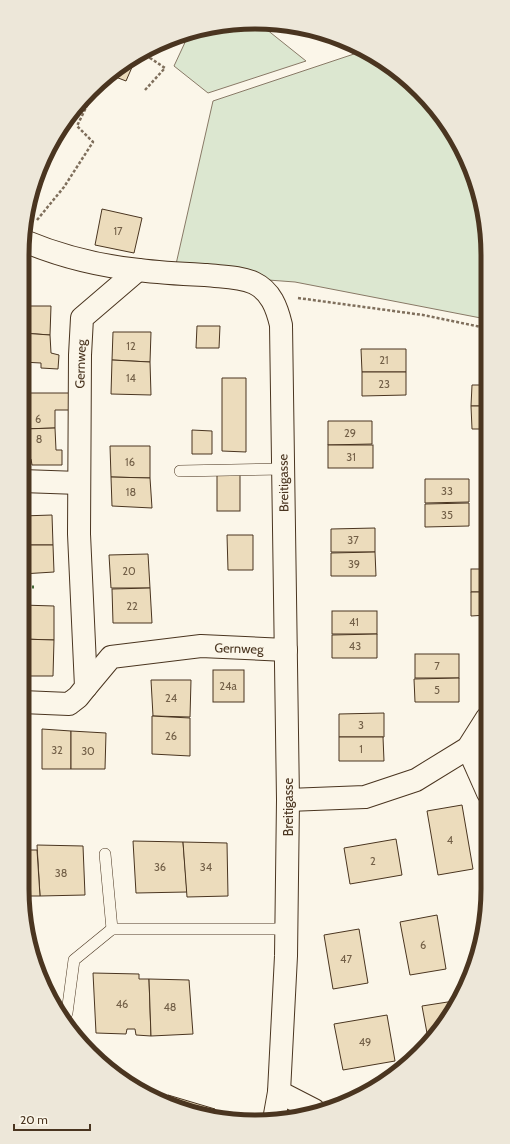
<svg xmlns="http://www.w3.org/2000/svg" width="510" height="1144" font-family="Cabin,sans-serif">
	<rect width="100%" height="100%" fill="#fbf6e9"/>
	<g fill="#dce7d0" stroke="#887966">
		<path d="M240,22L261,25L306,61L208,93L174,66L188,36Z"/>
		<path d="M363,51L385,61L430,102L464,152L486,224V319L295,282L174,273L213,101Z"/>
	</g>
	<g fill="#ecdcbc" stroke="#4a3520">
		<path d="M136,58L126,81L113,76Z"/>
		<path d="M50,153L51,154L33,188L34,180Z"/>
		<path d="M102,209L142,218L134,253L95,245Z"/>
		<path d="M22,306H51L50,335L22,333Z"/>
		<path d="M197,326H220L219,348H196Z"/>
		<path d="M113,332H151L150,362L112,360Z"/>
		<path d="M22,333L50,335L51,353L59,355L58,369L41,368V363L22,362Z"/>
		<path d="M361,349H406V372H362Z"/>
		<path d="M112,360L150,362L151,395L111,394Z"/>
		<path d="M362,372H406V395L362,396Z"/>
		<path d="M222,378H246V452L222,451Z"/>
		<path d="M472,385H486L487,406H471Z"/>
		<path d="M22,393H70L69,410H55V428L22,429Z"/>
		<path d="M471,406H487V429H472Z"/>
		<path d="M328,421H372V444L328,445Z"/>
		<path d="M55,428L56,450H62V465H32L31,459H22V429Z"/>
		<path d="M192,430L212,431V454H192Z"/>
		<rect x="328" y="445" width="45" height="23"/>
		<path d="M110,446H150V478L111,477Z"/>
		<rect x="217" y="474" width="23" height="37"/>
		<path d="M111,477L150,478L152,508L112,506Z"/>
		<path d="M425,479H469V502L425,503Z"/>
		<path d="M469,503V526L425,527V504Z"/>
		<path d="M52,515L53,545H22V516Z"/>
		<path d="M375,528V552H331V529Z"/>
		<path d="M227,535H253V570H228Z"/>
		<path d="M22,545H53L54,572L22,574Z"/>
		<path d="M375,552L376,576H331V553Z"/>
		<path d="M148,554L150,588H111L109,555Z"/>
		<rect x="471" y="569" width="16" height="23"/>
		<path d="M150,588L152,623H113L112,589Z"/>
		<path d="M471,592H487V615L471,616Z"/>
		<path d="M22,605L54,606V640L22,639Z"/>
		<rect x="332" y="611" width="45" height="23"/>
		<path d="M377,634V658H332V635Z"/>
		<path d="M22,639L54,640L53,676H22Z"/>
		<rect x="415" y="654" width="44" height="24"/>
		<rect x="213" y="670" width="31" height="32"/>
		<path d="M459,678V702H415L414,679Z"/>
		<path d="M151,680H191L190,717L153,716Z"/>
		<path d="M384,713V737H339V714Z"/>
		<path d="M152,716L190,718V756L152,754Z"/>
		<path d="M42,729L71,731V769H42Z"/>
		<path d="M71,731L106,733L105,769H71Z"/>
		<path d="M339,737H383L384,761H339Z"/>
		<path d="M462,805L473,869L438,875L427,811Z"/>
		<path d="M396,839L402,875L350,884L344,848Z"/>
		<path d="M133,841L183,842L187,892L136,893Z"/>
		<path d="M183,842L227,843L228,896L187,897Z"/>
		<path d="M37,845L83,846L85,895L40,896Z"/>
		<path d="M22,850H37L40,896H23Z"/>
		<path d="M437,915L446,969L410,975L400,922Z"/>
		<path d="M359,929L368,983L333,989L324,935Z"/>
		<path d="M93,973L139,974V979H149L151,1036L136,1035L135,1029H127L126,1034L96,1033Z"/>
		<path d="M149,979L189,980L193,1034L151,1036Z"/>
		<path d="M454,1001L430,1042L429,1044L422,1006Z"/>
		<path d="M387,1015L395,1061L343,1070L334,1024Z"/>
		<path d="M168,1095L215,1109L213,1118L167,1101Z"/>
	</g>
	<g fill="none" stroke-linecap="round" stroke-linejoin="round">
		<g stroke="#4a3520" stroke-width="12">
			<g id="lane">
				<path d="M180,471L283,469"/>
				<path d="M105,854L112,929H286"/>
				<path d="M67,1013L74,960L112,929"/>
			</g>
		</g>
		<g stroke="#4a3520" stroke-width="24">
			<g id="street">
				<path d="M24,241C60,256 100,266 139,270C161,273 184,274 206,275C222,277 239,276 254,283C271,291 277,308 281,325L288,800L286,956L279,1092L274,1120"/>
				<path d="M22,481L79,483"/>
				<path d="M86,687L111,657L201,646L286,650"/>
				<path d="M22,702L69,704L78,697L86,687L79,534L80,355L82,318L138,270"/>
				<path d="M468,748L488,793"/>
				<path d="M288,800L365,797L416,780L468,748L487,718"/>
				<path d="M279,1092L314,1110"/>
			</g>
		</g>
		<g stroke="#7f6f5c" stroke-width="2.5" stroke-dasharray="3 2" stroke-linecap="butt">
			<path d="M145,90L165,68L150,58L156,45"/>
			<path d="M37,220L64,187L93,142L77,126L94,91"/>
			<path d="M298,298L423,315L486,328"/>
		</g>
		<use href="#lane" stroke="#fbf6e9" stroke-width="11"/>
		<use href="#street" stroke="#fbf6e9" stroke-width="22"/>
		<path stroke="#436837" stroke-width="3" stroke-dasharray="2 3" stroke-linecap="butt" d="M22,587H36"/>
	</g>
	<g text-anchor="middle" stroke-width="3" stroke-linejoin="round" paint-order="stroke">
		<g font-size="11" fill="#725f47">
			<text x="118" y="235">17</text>
			<text x="131" y="350">12</text>
			<text x="384" y="364">21</text>
			<text x="131" y="382">14</text>
			<text x="384" y="388">23</text>
			<text x="38" y="423">6</text>
			<text x="350" y="437">29</text>
			<text x="39" y="443">8</text>
			<text x="351" y="461">31</text>
			<text x="130" y="466">16</text>
			<text x="447" y="495">33</text>
			<text x="131" y="496">18</text>
			<text x="447" y="519">35</text>
			<text x="353" y="544">37</text>
			<text x="354" y="568">39</text>
			<text x="129" y="575">20</text>
			<text x="132" y="610">22</text>
			<text x="354" y="626">41</text>
			<text x="355" y="650">43</text>
			<text x="437" y="670">7</text>
			<text x="228" y="690">24a</text>
			<text x="437" y="694">5</text>
			<text x="171" y="702">24</text>
			<text x="361" y="729">3</text>
			<text x="171" y="740">26</text>
			<text x="361" y="753">1</text>
			<text x="57" y="754">32</text>
			<text x="88" y="755">30</text>
			<text x="450" y="844">4</text>
			<text x="373" y="865">2</text>
			<text x="160" y="871">36</text>
			<text x="206" y="871">34</text>
			<text x="61" y="877">38</text>
			<text x="423" y="949">6</text>
			<text x="346" y="963">47</text>
			<text x="122" y="1008">46</text>
			<text x="170" y="1011">48</text>
			<text x="365" y="1046">49</text>
		</g>
		<g font-size="13" fill="#4a3520" stroke="#fbf6e9">
			<text transform="translate(80 364) rotate(-88)" y="5">Gernweg</text>
			<text transform="translate(283 483) rotate(-91)" y="5">Breitigasse</text>
			<text transform="translate(239 648) rotate(2)" y="5">Gernweg</text>
			<text transform="translate(288 807) rotate(-90)" y="5">Breitigasse</text>
		</g>
	</g>
	<path d="M0 0H510V1144H0ZM255 29H255A226 226 0 0 1 481 255V889A226 226 0 0 1 255 1115H255A226 226 0 0 1 29 889V255A226 226 0 0 1 255 29Z" fill="#ede7d9" fill-rule="evenodd"/>
	<path fill="none" stroke="#4a3520" stroke-width="5" d="M255 29H255A226 226 0 0 1 481 255V889A226 226 0 0 1 255 1115H255A226 226 0 0 1 29 889V255A226 226 0 0 1 255 29Z"/>
	<path d="M14 1124v6h76v-6" fill="none" stroke="#4a3520" stroke-width="2"/>
	<text x="20" y="1124" font-size="12" fill="#4a3520" stroke="#fbf6e9" stroke-width="3" paint-order="stroke">20 m</text>
</svg>
